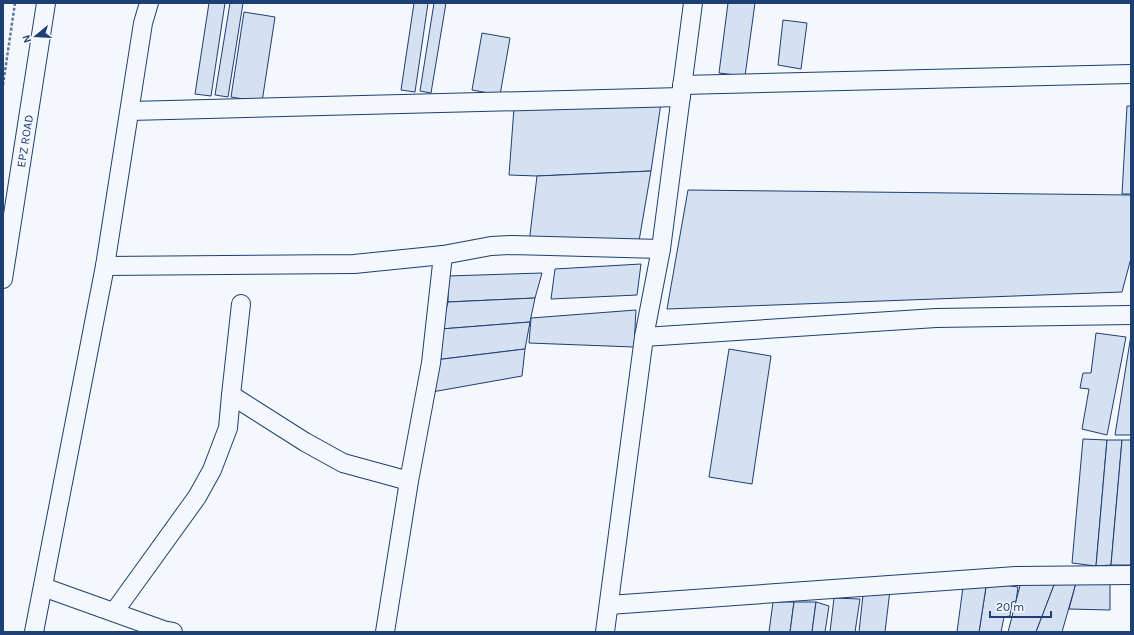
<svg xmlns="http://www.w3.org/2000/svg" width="1134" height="635" font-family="Karla,sans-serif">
	<rect width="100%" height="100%" fill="#f4f7fb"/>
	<g fill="#d5e0f0" stroke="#1d3f73">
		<path d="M209,3H225L211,96L195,94Z"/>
		<path d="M230,3H243L228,97L215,95Z"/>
		<path d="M414,3H428L415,92L401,90Z"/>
		<path d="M434,3H446L431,93L420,91Z"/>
		<path d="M728,3H755L745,76L719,73Z"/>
		<path d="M244,12L275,17L262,102L231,97Z"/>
		<path d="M783,20L807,23L801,69L778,65Z"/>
		<path d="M482,33L510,38L500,95L472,90Z"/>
		<path d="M661,103L651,171L537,176L509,175L514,108Z"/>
		<path d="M1127,106H1131V194H1122Z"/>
		<path d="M651,171L639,241L529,243L537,176Z"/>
		<path d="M688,190L1131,195V258L1122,292L667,309Z"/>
		<path d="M641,264L637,295L551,299L555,269Z"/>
		<path d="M542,273L535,298L448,302V276Z"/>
		<path d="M535,298L530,322L441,329L448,302Z"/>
		<path d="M636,310L634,347L529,343L531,318Z"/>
		<path d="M530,322L525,349L435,360L441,329Z"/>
		<path d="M1096,333L1126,337L1107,435L1082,429L1089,389L1080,388L1083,373H1091Z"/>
		<path d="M1131,335V435H1115Z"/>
		<path d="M525,349L522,376L432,392L435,360Z"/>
		<path d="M729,349L771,356L752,484L709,477Z"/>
		<path d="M1083,439L1107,440L1096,566L1072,563Z"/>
		<path d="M1107,440H1122L1111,565L1096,566Z"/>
		<path d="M1122,440H1131V565H1111Z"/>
		<path d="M1022,578L1054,585L1036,632H1008Z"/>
		<path d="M1076,583L1062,632H1036L1054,585Z"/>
		<path d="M1076,583H1110V610L1069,609Z"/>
		<path d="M1003,585L1018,587L1016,601L1012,602L1010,616L1004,617L1001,632H979L986,587Z"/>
		<path d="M963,587H986L979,632H957Z"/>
		<path d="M890,590L885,632H859L863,595Z"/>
		<path d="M834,598L860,599L855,632H830Z"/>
		<path d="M773,602H794L790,632H769Z"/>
		<path d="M794,602H816L812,632H790Z"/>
		<path d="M816,602L829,606L825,632H812Z"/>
	</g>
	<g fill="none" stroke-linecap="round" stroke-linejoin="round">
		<g stroke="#1d3f73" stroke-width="20">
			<g id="minor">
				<path d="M682,85L1131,74"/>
				<path d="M130,111L681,97"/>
				<path d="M105,266L354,264L443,255L491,246L512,245L661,249"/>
				<path d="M3,279L46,3"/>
				<path d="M241,304L231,395L305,442L343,463L409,481"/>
				<path d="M644,337L936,318L1131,315"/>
				<path d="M43,587L163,630L173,632"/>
				<path d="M609,605L1016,576L1131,575"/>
				<path d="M114,612L197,497L212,470L228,428L231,395"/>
				<path d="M34,632L105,266L143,23L149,3"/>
				<path d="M385,632L409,481L431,363L443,255"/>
				<path d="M605,632L644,337L661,249L693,3"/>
			</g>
		</g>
		<path stroke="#5e769c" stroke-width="2.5" stroke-dasharray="3 2" stroke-linecap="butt" d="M3,85L15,3"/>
		<use href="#minor" stroke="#f4f7fb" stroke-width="18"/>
	</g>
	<g text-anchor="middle" stroke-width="3" stroke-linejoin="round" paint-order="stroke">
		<g font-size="12" fill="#1d3f73" stroke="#f4f7fb">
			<text transform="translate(25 141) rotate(-81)" y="4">EPZ ROAD</text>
		</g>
	</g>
	<rect width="1134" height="635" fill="none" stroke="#1d3f73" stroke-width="8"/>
	<g transform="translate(36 36) rotate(252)" stroke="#f4f7fb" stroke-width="3" paint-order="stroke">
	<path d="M0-3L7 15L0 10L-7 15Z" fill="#1d3f73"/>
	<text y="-6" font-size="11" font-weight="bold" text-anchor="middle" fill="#1d3f73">N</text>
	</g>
	<path d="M990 611v6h61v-6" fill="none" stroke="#1d3f73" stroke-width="2"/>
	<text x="996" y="611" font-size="12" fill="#1d3f73" stroke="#f4f7fb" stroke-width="3" paint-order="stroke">20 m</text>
</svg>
